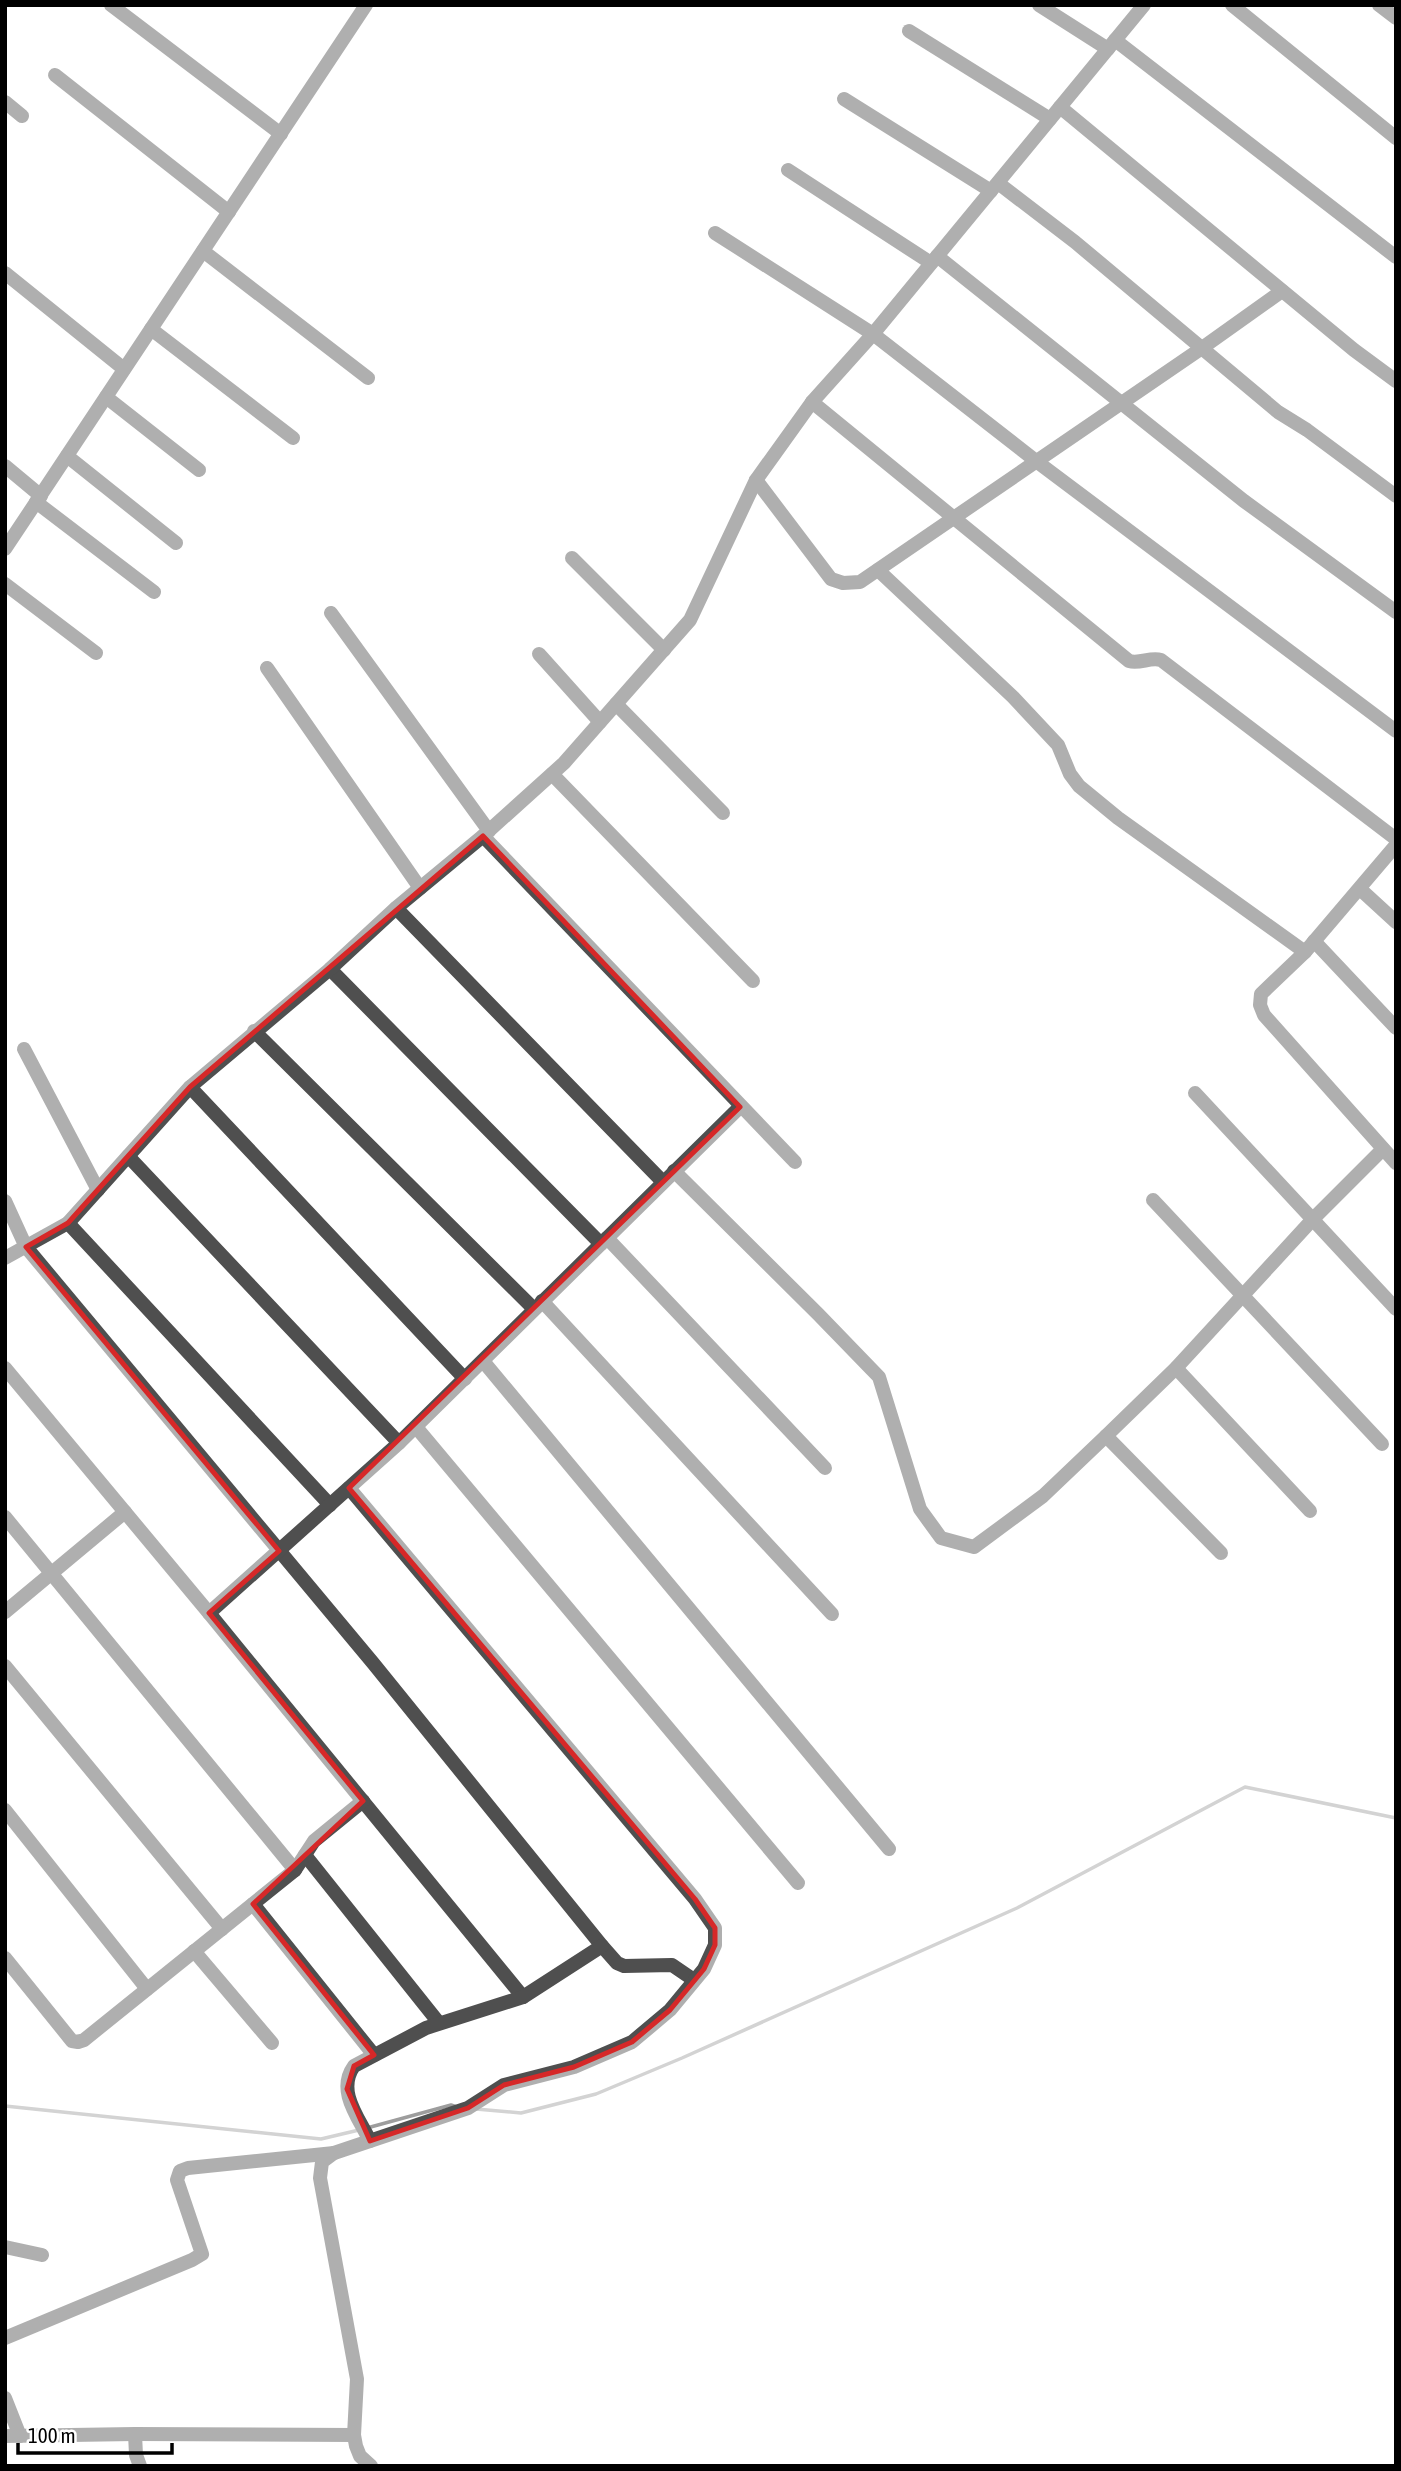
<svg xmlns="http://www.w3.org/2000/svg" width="1401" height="2471" font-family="'Asap Condensed',sans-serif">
	<rect width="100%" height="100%" fill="#fff"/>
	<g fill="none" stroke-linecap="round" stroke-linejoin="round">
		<g stroke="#9d9d9d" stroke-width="3.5">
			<path d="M5,2106L321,2139L359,2130"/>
			<path d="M476,2109L521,2113L596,2094L682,2058L1017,1908L1245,1787L1396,1818"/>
			<path d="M367,2128L451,2105L457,2107"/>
		</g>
		<g stroke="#4f4f4f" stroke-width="14">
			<path d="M111,5L281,134"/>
			<path d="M1039,5L1108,49"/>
			<path d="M1232,5L1396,138"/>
			<path d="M1379,5L1396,18"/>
			<path d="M909,31L1050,119"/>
			<path d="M1115,40L1396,257"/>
			<path d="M55,75L229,212"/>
			<path d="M844,99L991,191"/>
			<path d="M5,102L22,116"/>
			<path d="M1060,107L1354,350L1396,381"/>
			<path d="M788,170L931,263"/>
			<path d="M998,183L1075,242L1278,412L1307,430L1396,496"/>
			<path d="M715,233L873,334L1036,461L1396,731"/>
			<path d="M203,251L368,378"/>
			<path d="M937,256L1244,501L1396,612"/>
			<path d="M5,273L124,369"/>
			<path d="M151,329L293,438"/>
			<path d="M106,397L199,470"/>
			<path d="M812,402L1129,661C1140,664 1150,657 1161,660L1396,839"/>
			<path d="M67,456L176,543"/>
			<path d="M5,466L41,496"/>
			<path d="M756,480L831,579L843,583L860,582L1202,348L1282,291"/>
			<path d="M36,502L154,592"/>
			<path d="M5,549L366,5"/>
			<path d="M572,558L664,650"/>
			<path d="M878,570L1013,697L1058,745L1070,774L1079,786L1118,818L1305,952"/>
			<path d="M5,584L96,653"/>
			<path d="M331,613L489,831"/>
			<path d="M539,654L600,722"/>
			<path d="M267,668L420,888"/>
			<path d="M616,704L723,813"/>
			<path d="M552,774L753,981"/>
			<path d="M483,836L795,1162"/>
			<path d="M1396,845L1305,952L1261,994L1260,1005L1264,1015L1396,1163"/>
			<path d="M1360,889L1396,922"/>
			<path d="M396,908L663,1182"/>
			<path d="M1314,941L1396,1028"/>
			<path d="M330,969L601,1244"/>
			<path d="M254,1031L534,1309"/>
			<path d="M24,1049L98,1190"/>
			<path d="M190,1087L465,1379"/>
			<path d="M1195,1093L1396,1309"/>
			<path d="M128,1156L399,1443"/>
			<path d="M674,1171L818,1314L879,1377L920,1509L941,1538L974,1547L1043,1496L1106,1436L1176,1368L1313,1219L1383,1149"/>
			<path d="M1153,1200L1382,1444"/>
			<path d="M5,1201L26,1247L373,1663L602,1946L617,1963L624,1966L672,1965L694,1980"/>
			<path d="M68,1223L330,1505"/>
			<path d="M607,1238L825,1468"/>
			<path d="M5,1258L68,1223L190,1087L330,969L396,908L483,836L564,763L690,620L756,480L812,402L873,334L1144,5"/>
			<path d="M542,1301L832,1614"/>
			<path d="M483,1361L889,1849"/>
			<path d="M5,1368L209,1613L523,1997"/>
			<path d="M1176,1368L1310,1511"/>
			<path d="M416,1427L798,1883"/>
			<path d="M1106,1436L1221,1553"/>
			<path d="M349,1488L695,1899L715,1928V1945L704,1969L670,2010L632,2042L574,2067L504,2085L468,2108L334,2153L322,2162L320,2178L357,2379L354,2435L356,2446L360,2456L371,2466"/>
			<path d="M5,1517L295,1870"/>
			<path d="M5,1612L125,1512"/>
			<path d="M209,1613L399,1443L740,1107"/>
			<path d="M5,1666L222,1929"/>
			<path d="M5,1810L147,1989"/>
			<path d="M305,1855L439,2023"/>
			<path d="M253,1904L374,2055"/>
			<path d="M194,1951L272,2043"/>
			<path d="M5,1958L72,2041L78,2042L84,2040L295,1870L314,1841L363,1801"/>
			<path d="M370,2141C359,2118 336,2091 354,2066L426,2028L523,1997L602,1946"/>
			<path d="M5,2247L42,2255"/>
			<path d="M5,2338L192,2260L202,2254L177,2180L180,2171L188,2168L334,2153"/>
			<path d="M5,2398L20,2436"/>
			<path d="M135,2434L136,2455L140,2466"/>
			<path d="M5,2436L135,2434L354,2435"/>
		</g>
	</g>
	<path d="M0 0H1401V2471H0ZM483,836L740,1107L349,1488L695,1899L715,1928V1945L704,1969L670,2010L632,2042L574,2067L504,2085L468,2108L370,2141L347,2089L354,2066L374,2055L253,1904L363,1801L209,1613L279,1551L26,1247L68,1223L190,1087Z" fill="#fff" fill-opacity=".55" fill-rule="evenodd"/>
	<path fill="none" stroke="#d62828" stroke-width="5" stroke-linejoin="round" d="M483,836L740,1107L349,1488L695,1899L715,1928V1945L704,1969L670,2010L632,2042L574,2067L504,2085L468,2108L370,2141L347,2089L354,2066L374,2055L253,1904L363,1801L209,1613L279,1551L26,1247L68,1223L190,1087Z"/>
	<rect width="1401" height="2471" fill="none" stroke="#000000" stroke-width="14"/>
	<path d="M18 2443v10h154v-10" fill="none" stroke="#000000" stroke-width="3.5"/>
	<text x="28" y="2443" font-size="21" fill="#000000" stroke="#ffffff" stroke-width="5" paint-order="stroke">100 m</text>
</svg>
